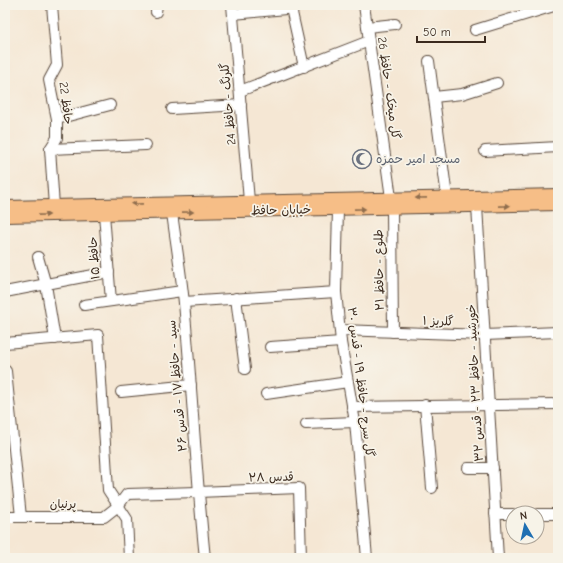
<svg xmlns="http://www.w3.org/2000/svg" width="563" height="563" font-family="'Comic Neue','Playpen Sans Arabic',sans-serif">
	<rect width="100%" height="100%" fill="#f7f3e8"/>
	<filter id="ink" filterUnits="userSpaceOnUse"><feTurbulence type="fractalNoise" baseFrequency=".025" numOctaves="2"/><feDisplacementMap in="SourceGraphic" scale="8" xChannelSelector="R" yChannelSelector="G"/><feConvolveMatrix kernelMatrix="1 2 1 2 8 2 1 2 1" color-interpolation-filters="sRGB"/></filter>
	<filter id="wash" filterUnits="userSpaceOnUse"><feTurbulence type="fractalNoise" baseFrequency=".012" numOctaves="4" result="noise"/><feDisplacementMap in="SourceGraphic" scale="16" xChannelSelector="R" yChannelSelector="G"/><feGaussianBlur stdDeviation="0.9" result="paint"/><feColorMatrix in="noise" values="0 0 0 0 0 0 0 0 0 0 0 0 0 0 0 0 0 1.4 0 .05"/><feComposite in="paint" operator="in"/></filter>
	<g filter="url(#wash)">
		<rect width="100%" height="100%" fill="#f5e7d4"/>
	</g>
	<g filter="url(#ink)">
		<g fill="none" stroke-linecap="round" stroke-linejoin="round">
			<g stroke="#574639" stroke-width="12">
				<g id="minor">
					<path d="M52,5L57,65L49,80L57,119V138L50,149L54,206"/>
					<path d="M232,5L249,201"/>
					<path d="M364,5L391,198"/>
					<path d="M291,8L304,67"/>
					<path d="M156,12L157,5"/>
					<path d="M233,14L286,9L301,5"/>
					<path d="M367,27L395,24"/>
					<path d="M475,30L557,5"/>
					<path d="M429,61L447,197"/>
					<path d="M240,91L369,41"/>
					<path d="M434,97L462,94L497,83"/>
					<path d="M172,109L241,105"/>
					<path d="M57,119L110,105"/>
					<path d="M50,149L146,145"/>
					<path d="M485,151L558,147"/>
					<path d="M477,206L498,558"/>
					<path d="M392,208L393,332"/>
					<path d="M338,209L336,292L341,342L355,422L367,558"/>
					<path d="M172,213C176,243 181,273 184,303C192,388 196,473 205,558"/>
					<path d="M104,214L111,301"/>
					<path d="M38,257L46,285L55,339"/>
					<path d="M5,292L109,272"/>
					<path d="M236,298L245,369"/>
					<path d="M184,302L336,292"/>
					<path d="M84,305L182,291"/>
					<path d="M340,330L485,335L558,332"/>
					<path d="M5,343L98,335L108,490L127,519L129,558"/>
					<path d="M270,347L341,342"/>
					<path d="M5,370L6,371L21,517"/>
					<path d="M121,392L191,385"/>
					<path d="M266,394L348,382"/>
					<path d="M425,405L432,488"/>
					<path d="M352,407L558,404"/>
					<path d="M306,424L355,422"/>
					<path d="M468,468H493"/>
					<path d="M495,514H513"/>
					<path d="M537,514H558"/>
					<path d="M5,517H104L118,506L127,494L198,492L299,488L301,558"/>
				</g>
			</g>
			<g stroke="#574639" stroke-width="14">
				<g id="major">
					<path d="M5,207L558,195"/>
					<path d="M5,216L558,204"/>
				</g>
			</g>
			<use href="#minor" stroke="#fff" stroke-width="10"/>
			<use href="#major" stroke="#f6be87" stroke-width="12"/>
		</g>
		<defs><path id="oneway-solid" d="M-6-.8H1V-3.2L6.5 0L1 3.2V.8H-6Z"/></defs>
		<g fill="#8f6d4d">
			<use href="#oneway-solid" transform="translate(421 198) rotate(179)"/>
			<use href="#oneway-solid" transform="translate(137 204) rotate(179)"/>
			<use href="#oneway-solid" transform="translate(504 206) rotate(-1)"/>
			<use href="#oneway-solid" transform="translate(360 209) rotate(-1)"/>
			<use href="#oneway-solid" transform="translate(188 212) rotate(-1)"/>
			<use href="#oneway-solid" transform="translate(44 215) rotate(-1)"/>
		</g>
	</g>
	<defs>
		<g id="mosque-ring" transform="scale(1)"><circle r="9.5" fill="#f7f3e8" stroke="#6b7280" stroke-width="1.5"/><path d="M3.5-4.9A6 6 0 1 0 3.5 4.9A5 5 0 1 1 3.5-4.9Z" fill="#6b7280"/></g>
	</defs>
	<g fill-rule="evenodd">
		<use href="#mosque-ring" x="362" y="159"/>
	</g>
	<g text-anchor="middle" stroke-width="3.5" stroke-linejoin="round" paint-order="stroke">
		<g font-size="12" fill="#3b2a1e" stroke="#f7f3e8">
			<text transform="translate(389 88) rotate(82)" y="4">گل میخک - حافظ 26</text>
			<text transform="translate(66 103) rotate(83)" y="4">حافظ 22</text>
			<text transform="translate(228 104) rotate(-95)" y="4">گلرنگ - حافظ 24</text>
			<text transform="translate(281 210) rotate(-1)" y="4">خیابان حافظ</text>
			<text transform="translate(94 258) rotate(-94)" y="4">حافظ ۱۵</text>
			<text transform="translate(379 270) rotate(-91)" y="4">طلوع - حافظ ۲۱</text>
			<text transform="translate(438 321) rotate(2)" y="4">گلریز ۱</text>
			<text transform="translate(361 382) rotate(83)" y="4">گل سرج - حافظ ۱۹ - قدس ۳۰</text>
			<text transform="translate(475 383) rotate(-93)" y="4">خورشید - حافظ ۲۳ - قدس ۳۲</text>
			<text transform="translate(177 386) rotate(-95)" y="4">سید - حافظ ۱۷ - قدس ۲۶</text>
			<text transform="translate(271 477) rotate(-1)" y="4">قدس ۲۸</text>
			<text x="63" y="508">پرنیان</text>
		</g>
		<g font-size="12" fill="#5b616d" stroke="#f7f3e8" text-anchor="start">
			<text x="376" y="163">مسجد امیر حمزه</text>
		</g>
	</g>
	<rect width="563" height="563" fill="none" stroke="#f7f3e8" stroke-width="20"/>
	<g transform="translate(525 525) rotate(351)"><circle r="19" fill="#f7f3e8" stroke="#aca397"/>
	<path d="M0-3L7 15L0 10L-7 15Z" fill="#1f6fb2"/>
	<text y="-6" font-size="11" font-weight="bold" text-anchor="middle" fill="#3b2a1e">N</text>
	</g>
	<path d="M417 36v6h68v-6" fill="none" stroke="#3b2a1e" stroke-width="2"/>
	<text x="423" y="36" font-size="12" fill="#3b2a1e" stroke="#f7f3e8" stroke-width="3" paint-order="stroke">50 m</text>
</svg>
